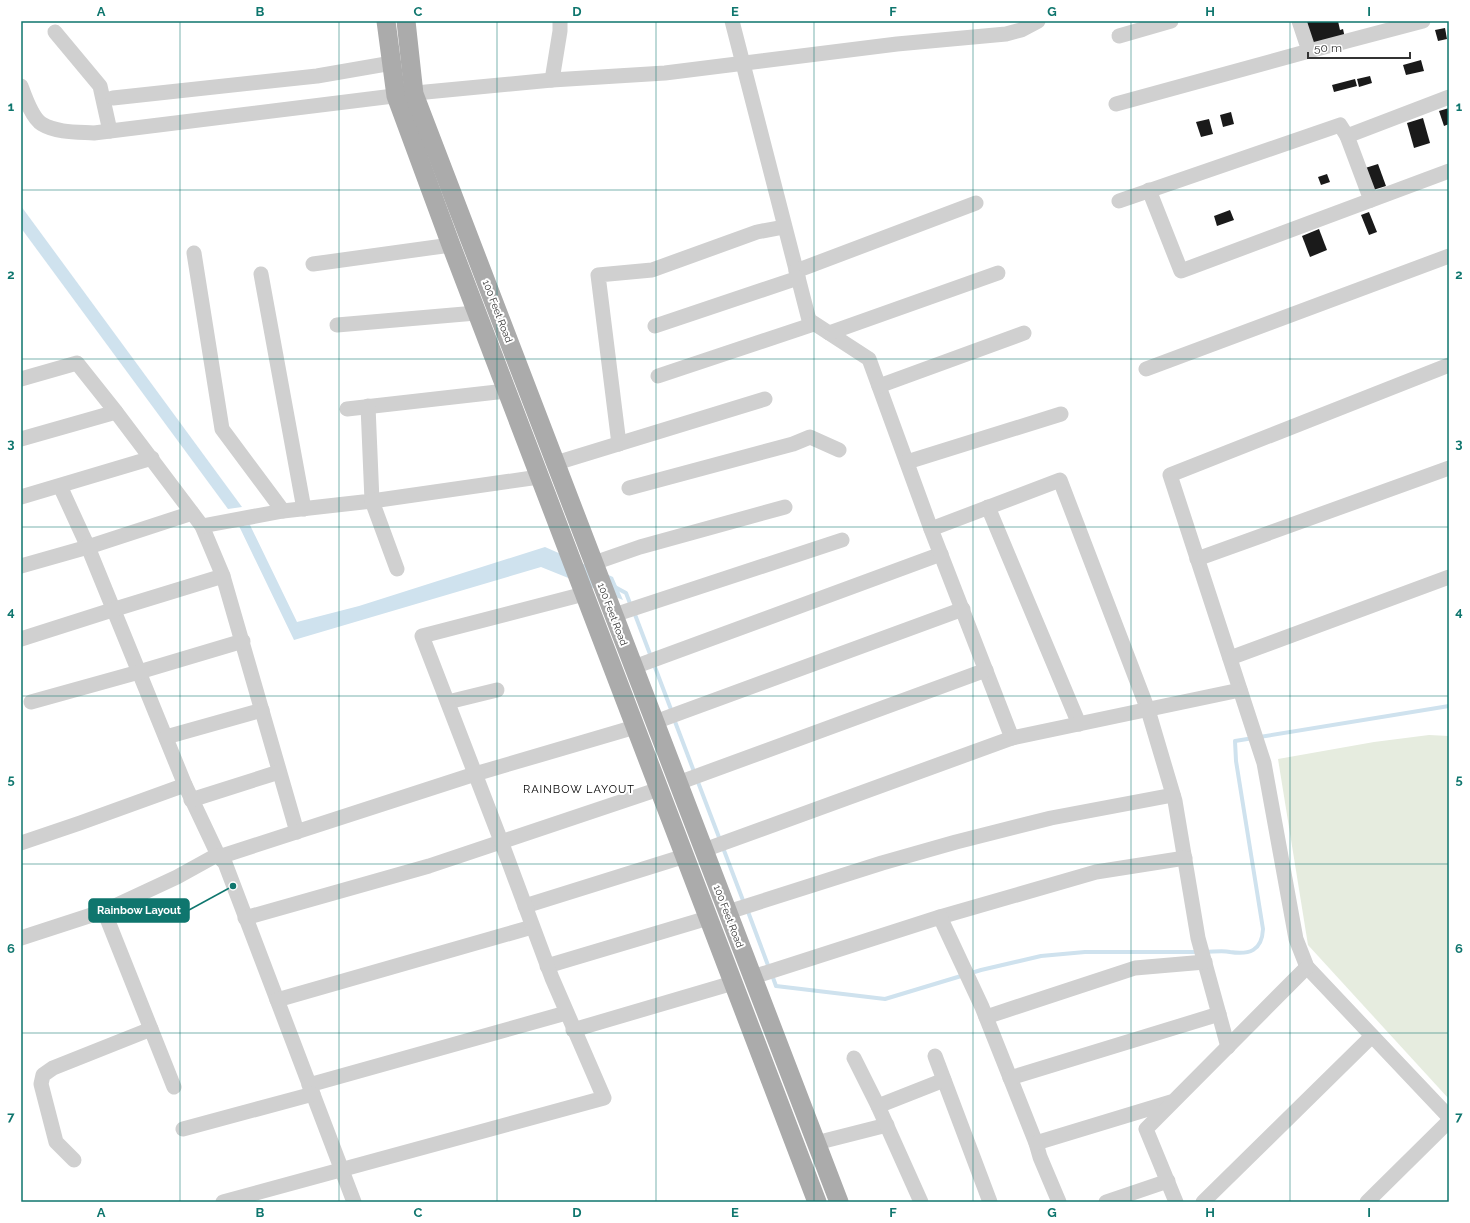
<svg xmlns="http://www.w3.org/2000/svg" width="1470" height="1223" font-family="Raleway,sans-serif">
	<rect width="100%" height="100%" fill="#fff"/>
	<path fill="#e6ecdf" d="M1429,735L1449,736V1099L1308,945L1278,759L1374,742Z"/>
	<g fill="#cfe2ee">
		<path d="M21,206L242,507L228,509L21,228Z"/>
		<path d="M250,525L297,622L359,606L545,547L613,577L623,600L541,567L294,640L239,526Z"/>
	</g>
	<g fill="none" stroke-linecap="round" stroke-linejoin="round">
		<g stroke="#cfe2ee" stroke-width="4">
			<path d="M613,586L626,593L631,606"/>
			<path d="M634,612L672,712"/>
			<path d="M674,719L744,903"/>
			<path d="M747,909L769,968"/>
			<path d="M1205,952C1213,952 1222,950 1230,952C1249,955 1262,951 1263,929L1236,761L1235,741L1449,706"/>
			<path d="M772,975L776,986L885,999L981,970L1041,956L1085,952H1198"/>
		</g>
	</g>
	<g fill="#1a1a1a">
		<path d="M1311,21H1338L1340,30L1343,29L1345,38L1309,44L1307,22Z"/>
		<path d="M1445,28L1447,39L1438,41L1435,30Z"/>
		<path d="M1421,60L1424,71L1406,75L1403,65Z"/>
		<path d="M1370,76L1372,83L1359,87L1357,79Z"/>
		<path d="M1355,79L1357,86L1334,92L1332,85Z"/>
		<path d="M1449,108V124L1444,126L1439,111Z"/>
		<path d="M1231,112L1234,124L1223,127L1220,115Z"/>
		<path d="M1423,118L1430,143L1414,148L1407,123Z"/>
		<path d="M1209,119L1213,134L1201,137L1196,122Z"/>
		<path d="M1378,164L1386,186L1370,191L1362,169Z"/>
		<path d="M1327,174L1330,182L1321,185L1318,177Z"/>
		<path d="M1230,210L1234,220L1217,226L1214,216Z"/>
		<path d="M1369,212L1377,232L1369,235L1361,215Z"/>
		<path d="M1319,229L1327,250L1310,257L1302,236Z"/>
	</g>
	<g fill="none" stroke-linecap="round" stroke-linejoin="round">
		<g stroke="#d0d0d0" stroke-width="15">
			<path d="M732,21L809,320L869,359L931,529"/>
			<path d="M55,32L100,86L110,131"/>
			<path d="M1119,36L1171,21"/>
			<path d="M1309,51L1423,21"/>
			<path d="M552,80L560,31V21"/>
			<path d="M21,86C25,97 32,118 42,124C57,133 78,132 94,133L426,92L552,80L665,73L897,44L1006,34L1021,30L1038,21"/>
			<path d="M113,98L317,76L392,63"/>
			<path d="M1116,104L1309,51L1299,21"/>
			<path d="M1347,136L1371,200"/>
			<path d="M1149,190L1181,271L1449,171"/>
			<path d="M1119,201L1340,125L1347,136L1449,97"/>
			<path d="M194,253L222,429L283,511"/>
			<path d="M313,264L451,245"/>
			<path d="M796,271L976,203"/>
			<path d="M261,274L304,509"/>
			<path d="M337,325L476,313"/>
			<path d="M655,326L798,278"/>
			<path d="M829,333L998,273"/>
			<path d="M1449,365L1170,475L1264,763L1296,939L1307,967L1449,1117"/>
			<path d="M1146,369L1449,256"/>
			<path d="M658,376L814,324"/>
			<path d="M21,379L77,363L116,412L202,526L223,576L297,832"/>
			<path d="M879,386L1024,333"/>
			<path d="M347,409L506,391"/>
			<path d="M21,439L116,412"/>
			<path d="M619,444L598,275L652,270L757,232L784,227"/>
			<path d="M907,462L1061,414"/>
			<path d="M556,463L765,399"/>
			<path d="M60,486L88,547L185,785L219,857L225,863L354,1202"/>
			<path d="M629,488L793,444L810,437L839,450"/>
			<path d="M21,497L152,458"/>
			<path d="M988,507L1079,724"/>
			<path d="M202,526L283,511L372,501L368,406"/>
			<path d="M1197,559L1449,468"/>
			<path d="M594,563L640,547L785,507"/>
			<path d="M21,566L88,547L192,513"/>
			<path d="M397,569L372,501L539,477"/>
			<path d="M614,615L842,540"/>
			<path d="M21,639L112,610L223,576"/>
			<path d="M1230,658L1449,577"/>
			<path d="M634,667L941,554"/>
			<path d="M31,702L139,672L243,641"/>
			<path d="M448,702L497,690"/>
			<path d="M655,722L963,609"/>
			<path d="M166,737L262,710"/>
			<path d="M1012,738L931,529L1060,480L1148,710L1175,801L1198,938L1228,1047"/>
			<path d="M678,783L986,670"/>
			<path d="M191,800L279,772"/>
			<path d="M21,843L80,823L185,785"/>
			<path d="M704,850L1012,738L1240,690"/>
			<path d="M525,906L685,856"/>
			<path d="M104,911L174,1087"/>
			<path d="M728,912L882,863L956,842L1051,818L1173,795"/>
			<path d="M940,917L1096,872L1185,858"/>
			<path d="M245,918L429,866L659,789"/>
			<path d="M21,938L104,911L177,877L215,856L219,857L475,774L635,727"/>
			<path d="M547,966L708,918"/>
			<path d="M753,977L940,917L982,1007L1036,1143L1040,1157L1059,1202"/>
			<path d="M277,1000L532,927"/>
			<path d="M986,1017L1135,968L1205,962"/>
			<path d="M573,1030L733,983"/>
			<path d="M935,1056L990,1202"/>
			<path d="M854,1058L878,1106"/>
			<path d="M1010,1078L1219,1014"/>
			<path d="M309,1085L566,1013"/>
			<path d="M183,1129L313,1094"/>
			<path d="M816,1143L887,1125"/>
			<path d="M1036,1143L1171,1102"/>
			<path d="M74,1160L56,1142L41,1084L43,1075L53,1068L151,1029"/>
			<path d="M223,1202L604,1098L552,978L501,841L422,636L584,594"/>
			<path d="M921,1202L878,1106L944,1080"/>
			<path d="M1106,1202L1168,1181"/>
			<path d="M1176,1202L1146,1129L1307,967"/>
			<path d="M1203,1202L1372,1036"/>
			<path d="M1367,1202L1449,1121"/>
		</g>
		<g stroke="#ababab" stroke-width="19">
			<path d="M386,21L396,96L451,245L817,1202"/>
			<path d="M406,21L414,94L839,1202"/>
		</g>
	</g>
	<path fill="none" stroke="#0f766e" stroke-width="1" stroke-opacity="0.55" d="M180,21V1202M339,21V1202M497,21V1202M656,21V1202M814,21V1202M973,21V1202M1131,21V1202M1290,21V1202M21,190H1449M21,359H1449M21,527H1449M21,696H1449M21,864H1449M21,1033H1449"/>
	<g text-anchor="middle" stroke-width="4" stroke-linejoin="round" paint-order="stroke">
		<g font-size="10" fill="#333" stroke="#fff">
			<text transform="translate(498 311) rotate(69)" y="4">100 Feet Road</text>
			<text transform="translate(613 614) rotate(69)" y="4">100 Feet Road</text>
			<text transform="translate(729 916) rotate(69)" y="4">100 Feet Road</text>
		</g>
		<g font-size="11" letter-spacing="1" fill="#000" stroke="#fff">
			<text x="579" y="793">RAINBOW LAYOUT</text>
		</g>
	</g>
	<path fill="none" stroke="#0f766e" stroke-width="1.5" d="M233 886L189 910"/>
	<circle fill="#0f766e" stroke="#fff" stroke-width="1.5" cx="233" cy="886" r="4"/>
	<rect fill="#0f766e" stroke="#0f766e" stroke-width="1.5" x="89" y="899" width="100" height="23" rx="4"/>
	<g font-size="11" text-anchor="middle" font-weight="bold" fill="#fff">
		<text x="139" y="914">Rainbow Layout</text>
	</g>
	<rect width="1470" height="1223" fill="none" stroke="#ffffff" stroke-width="44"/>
	<path d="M1308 52v6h102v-6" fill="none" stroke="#333333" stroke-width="2"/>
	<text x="1314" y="52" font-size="12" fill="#333333" stroke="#ffffff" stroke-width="3" paint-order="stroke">50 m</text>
	<rect x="22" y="22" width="1426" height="1179" fill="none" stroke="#0f766e" stroke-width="1.5"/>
	<g font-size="13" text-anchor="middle" font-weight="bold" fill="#0f766e">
		<text x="101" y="16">A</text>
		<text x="260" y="16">B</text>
		<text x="418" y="16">C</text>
		<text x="577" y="16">D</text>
		<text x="735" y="16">E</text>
		<text x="893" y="16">F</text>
		<text x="1052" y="16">G</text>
		<text x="1210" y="16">H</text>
		<text x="1369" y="16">I</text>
		<text x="11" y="111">1</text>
		<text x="1459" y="111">1</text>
		<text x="11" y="279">2</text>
		<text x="1459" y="279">2</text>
		<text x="11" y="448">3</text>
		<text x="1459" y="448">3</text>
		<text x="11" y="616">4</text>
		<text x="1459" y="616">4</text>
		<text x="11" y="784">5</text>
		<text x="1459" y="784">5</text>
		<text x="11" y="953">6</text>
		<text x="1459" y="953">6</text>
		<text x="11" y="1121">7</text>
		<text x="1459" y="1121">7</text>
		<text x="101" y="1217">A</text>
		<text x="260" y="1217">B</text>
		<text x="418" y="1217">C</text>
		<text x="577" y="1217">D</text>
		<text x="735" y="1217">E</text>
		<text x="893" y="1217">F</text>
		<text x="1052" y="1217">G</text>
		<text x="1210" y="1217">H</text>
		<text x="1369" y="1217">I</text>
	</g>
</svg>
